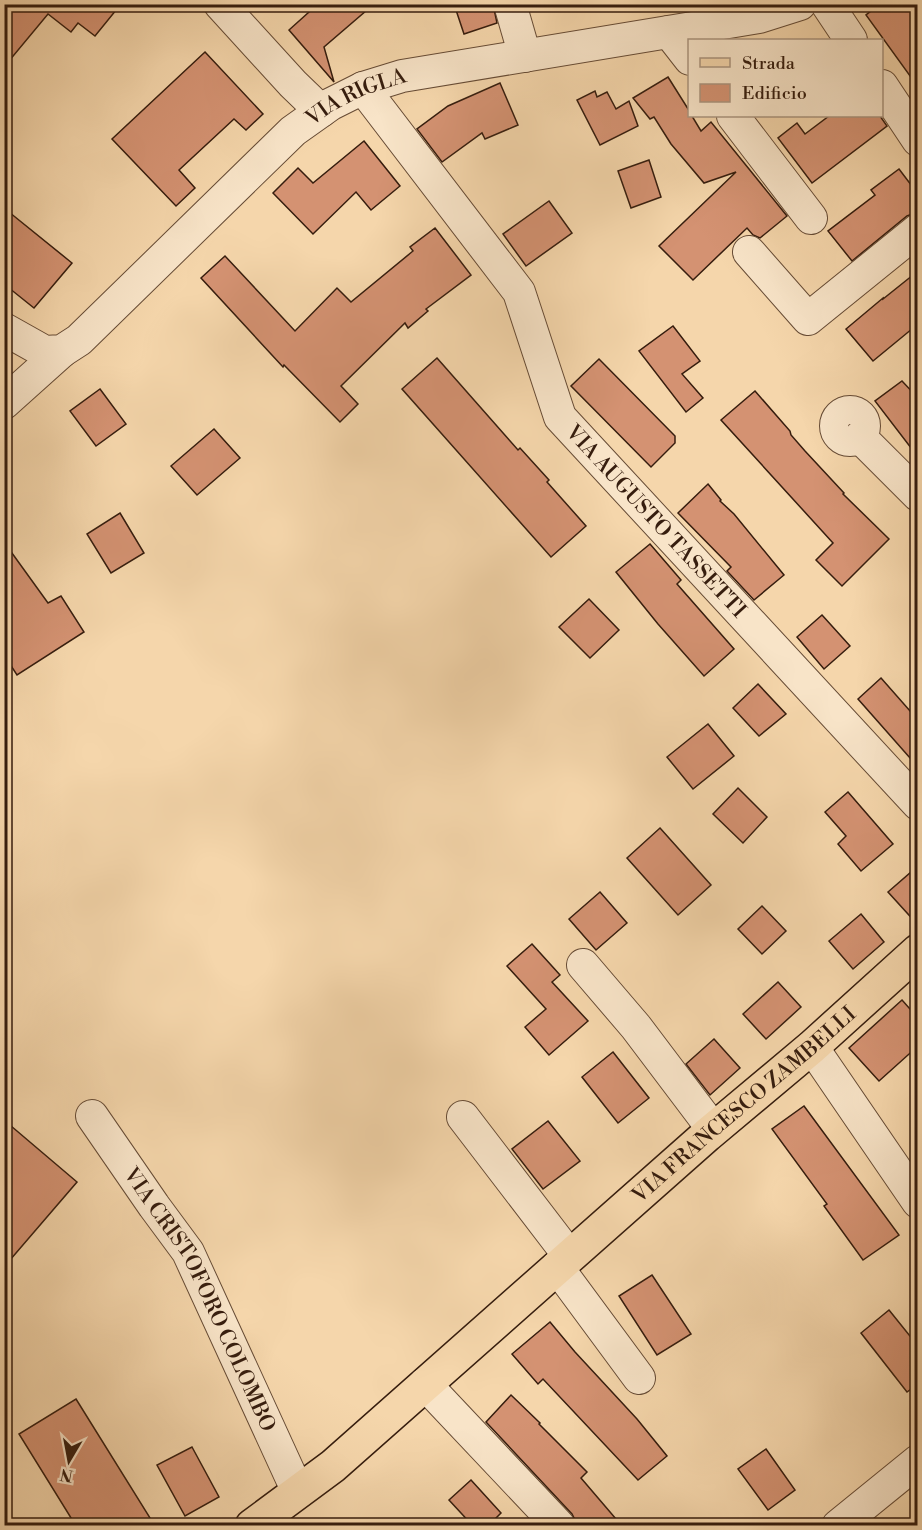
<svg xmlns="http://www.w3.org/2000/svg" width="922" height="1530" font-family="'Libre Bodoni',serif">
	<rect width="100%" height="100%" fill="#f5d6ab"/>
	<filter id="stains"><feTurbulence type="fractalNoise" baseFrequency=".00333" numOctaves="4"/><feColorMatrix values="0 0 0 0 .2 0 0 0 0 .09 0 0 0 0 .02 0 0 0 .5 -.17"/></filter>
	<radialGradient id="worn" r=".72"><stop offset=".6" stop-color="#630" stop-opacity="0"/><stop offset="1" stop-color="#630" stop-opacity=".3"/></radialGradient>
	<g fill="#d49272" stroke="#361d0e" stroke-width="1.5">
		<path d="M4,4H121L95,36L78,23L71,32L48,14L4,67Z"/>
		<path d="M318,4H374L324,47L334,82L289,30Z"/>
		<path d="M454,4H493L497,23L464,34Z"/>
		<path d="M880,4H911L918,14V87L866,15Z"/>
		<path d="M205,52L263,114L246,130L234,119L179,170L195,188L176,206L112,139Z"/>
		<path d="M668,77L690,112V116H692L701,131L711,122L787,216L760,238L753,235L747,228L693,280L659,246L736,172L704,183L671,144L654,117L650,119L633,98Z"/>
		<path d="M500,83L518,125L485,139L482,133L442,162L417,129L448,106Z"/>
		<path d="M595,91L597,97L607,92L616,109L629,101L638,126L600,145L577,100Z"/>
		<path d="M829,116H880L887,126L812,183L778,138L797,123L805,134Z"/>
		<path d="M364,141L400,186L371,210L356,192L313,234L273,193L298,168L313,183Z"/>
		<path d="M649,160L661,197L631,208L618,171Z"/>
		<path d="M899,169L918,194V212L907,216L852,261L828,231L875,195L871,190Z"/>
		<path d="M549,201L572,233L526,266L503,234Z"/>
		<path d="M4,208L72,263L34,308L4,284Z"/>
		<path d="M435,228L471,275L426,309L428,311L408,328L405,323L341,386L358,404L340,422L284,365L283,367L201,278L225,256L295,331L337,288L351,302L413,251L410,247Z"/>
		<path d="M918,271V324L873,361L846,329L883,298V299Z"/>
		<path d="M673,326L700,361L682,374L703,398L686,412L639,351Z"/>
		<path d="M437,358L518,450L520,448L549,480L547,482L586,526L551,557L402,389Z"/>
		<path d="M599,359L675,436V443L651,467L571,386Z"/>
		<path d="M902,381L918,398V457L875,401Z"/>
		<path d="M100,389L126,424L96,446L70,411Z"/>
		<path d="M755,391L790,431L791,435L805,451L844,493L843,494L889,539L842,586L816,560L833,543L721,420Z"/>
		<path d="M214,429L240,458L197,495L171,466Z"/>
		<path d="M708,484L721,500L720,501L734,514L784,575L754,600L727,571L731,567L678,513Z"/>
		<path d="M120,513L144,553L111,573L87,534Z"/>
		<path d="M4,542L48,603L61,596L84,632L17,675L4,655Z"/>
		<path d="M650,544L681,580L677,584L734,649L704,676L658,624L616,572Z"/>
		<path d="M589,599L619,630L590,658L559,627Z"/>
		<path d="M822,615L850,646L824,669L797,637Z"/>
		<path d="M881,678L918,720V767L858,699Z"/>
		<path d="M758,684L786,714L759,736L733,708Z"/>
		<path d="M708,724L734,756L693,789L667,757Z"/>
		<path d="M738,788L767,817L743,843L713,814Z"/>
		<path d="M848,792L893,844L861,871L838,844L846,836L825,812Z"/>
		<path d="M660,828L711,885L678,915L627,858Z"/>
		<path d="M918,866V925L888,892Z"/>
		<path d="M600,892L627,923L596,950L569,919Z"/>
		<path d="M762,906L786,931L762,954L738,929Z"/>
		<path d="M861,914L884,942L853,969L829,941Z"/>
		<path d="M532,944L560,975L552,982L588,1021L549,1055L525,1027L546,1009L507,966Z"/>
		<path d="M778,982L801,1007L766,1039L743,1014Z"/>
		<path d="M902,1000L918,1018V1046L879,1081L849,1048Z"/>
		<path d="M714,1039L740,1068L710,1095L686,1064Z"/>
		<path d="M613,1052L649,1098L618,1123L582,1077Z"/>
		<path d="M804,1106L899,1235L863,1260L824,1206L827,1204L772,1129Z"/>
		<path d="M4,1120L77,1182L4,1267Z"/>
		<path d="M548,1121L580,1161L543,1189L512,1149Z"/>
		<path d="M652,1275L691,1334L657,1355L619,1296Z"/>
		<path d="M889,1310L918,1346V1384L907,1392L861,1333Z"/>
		<path d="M550,1322L575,1352L637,1419L667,1456L638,1480L543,1379L538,1384L512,1354Z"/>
		<path d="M511,1395L540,1423L539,1424L587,1472L581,1478L622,1526H578L572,1514L486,1422Z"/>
		<path d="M76,1399L155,1526H76L19,1434Z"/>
		<path d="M192,1447L219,1497L185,1516L157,1465Z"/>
		<path d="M766,1449L795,1490L768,1510L738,1469Z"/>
		<path d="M471,1480L501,1513L488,1526H473L449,1500Z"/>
	</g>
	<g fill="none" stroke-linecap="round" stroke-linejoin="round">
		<g stroke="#664b35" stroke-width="34">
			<g id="minor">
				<path d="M220,4L293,84L321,111"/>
				<path d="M510,4L525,56"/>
				<path d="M827,4L851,40"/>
				<path d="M669,32L690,59"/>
				<path d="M882,86L918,140"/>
				<path id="s1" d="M363,88L519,292L560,417L918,804"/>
				<path d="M733,116L811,218"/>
				<path d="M749,252L808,319L918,230"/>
				<path id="s2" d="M4,329L45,352L62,351L79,340L293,131L331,104L363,88L402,76L759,17L800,4"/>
				<path d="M4,403L62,351"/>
				<circle cx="850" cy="426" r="14"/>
				<path d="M860,437L918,495"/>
				<path d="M583,965L636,1027L713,1129"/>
				<path d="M812,1047L918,1202"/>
				<path id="s3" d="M92,1116L154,1206L188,1252L298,1492"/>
				<path d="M463,1117L561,1245L568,1257"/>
				<path d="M557,1267L639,1378"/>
				<path d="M425,1384L559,1526"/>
				<path d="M838,1526L918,1461"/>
			</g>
		</g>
		<g stroke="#361d0e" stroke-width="36">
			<g id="major">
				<path id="s4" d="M252,1526L333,1466L707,1135L812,1047L918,951"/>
			</g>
		</g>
		<use href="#minor" stroke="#f8e4c8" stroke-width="32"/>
		<use href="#major" stroke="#f5d6ab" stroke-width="33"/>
	</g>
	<g text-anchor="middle" stroke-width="4.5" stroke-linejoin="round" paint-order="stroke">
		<g font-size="21" fill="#361d0e" stroke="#f8e4c8">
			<text dy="7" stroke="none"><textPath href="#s2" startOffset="456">VIA RIGLA</textPath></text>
			<text dy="7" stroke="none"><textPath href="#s1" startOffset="530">VIA AUGUSTO TASSETTI</textPath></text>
			<text dy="7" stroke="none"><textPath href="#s4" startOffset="648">VIA FRANCESCO ZAMBELLI</textPath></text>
			<text dy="7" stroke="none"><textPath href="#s3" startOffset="214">VIA CRISTOFORO COLOMBO</textPath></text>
		</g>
	</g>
	<rect width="922" height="1530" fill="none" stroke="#f5d6ab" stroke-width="24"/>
	<rect x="6" y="6" width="910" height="1518" fill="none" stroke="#361d0e" stroke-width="3"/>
	<rect x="12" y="12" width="898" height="1506" fill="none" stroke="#361d0e" stroke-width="1.5"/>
	<rect x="688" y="39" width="195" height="78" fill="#f8e4c8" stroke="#aa947e" stroke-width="1.5"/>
	<rect x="700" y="58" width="30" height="9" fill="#f5d6ab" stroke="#aa947e" stroke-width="1.5"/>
	<text x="742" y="69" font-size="18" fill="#361d0e">Strada</text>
	<rect x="700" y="84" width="30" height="18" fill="#d49272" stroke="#aa947e" stroke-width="1.5"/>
	<text x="742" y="99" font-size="18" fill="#361d0e">Edificio</text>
	<g transform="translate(69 1461) rotate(190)" stroke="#f8e4c8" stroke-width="4.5" paint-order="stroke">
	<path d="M0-4.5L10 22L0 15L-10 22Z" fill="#361d0e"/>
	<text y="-9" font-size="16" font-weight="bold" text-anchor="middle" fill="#361d0e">N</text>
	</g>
	<rect width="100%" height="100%" filter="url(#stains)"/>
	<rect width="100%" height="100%" fill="url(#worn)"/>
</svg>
